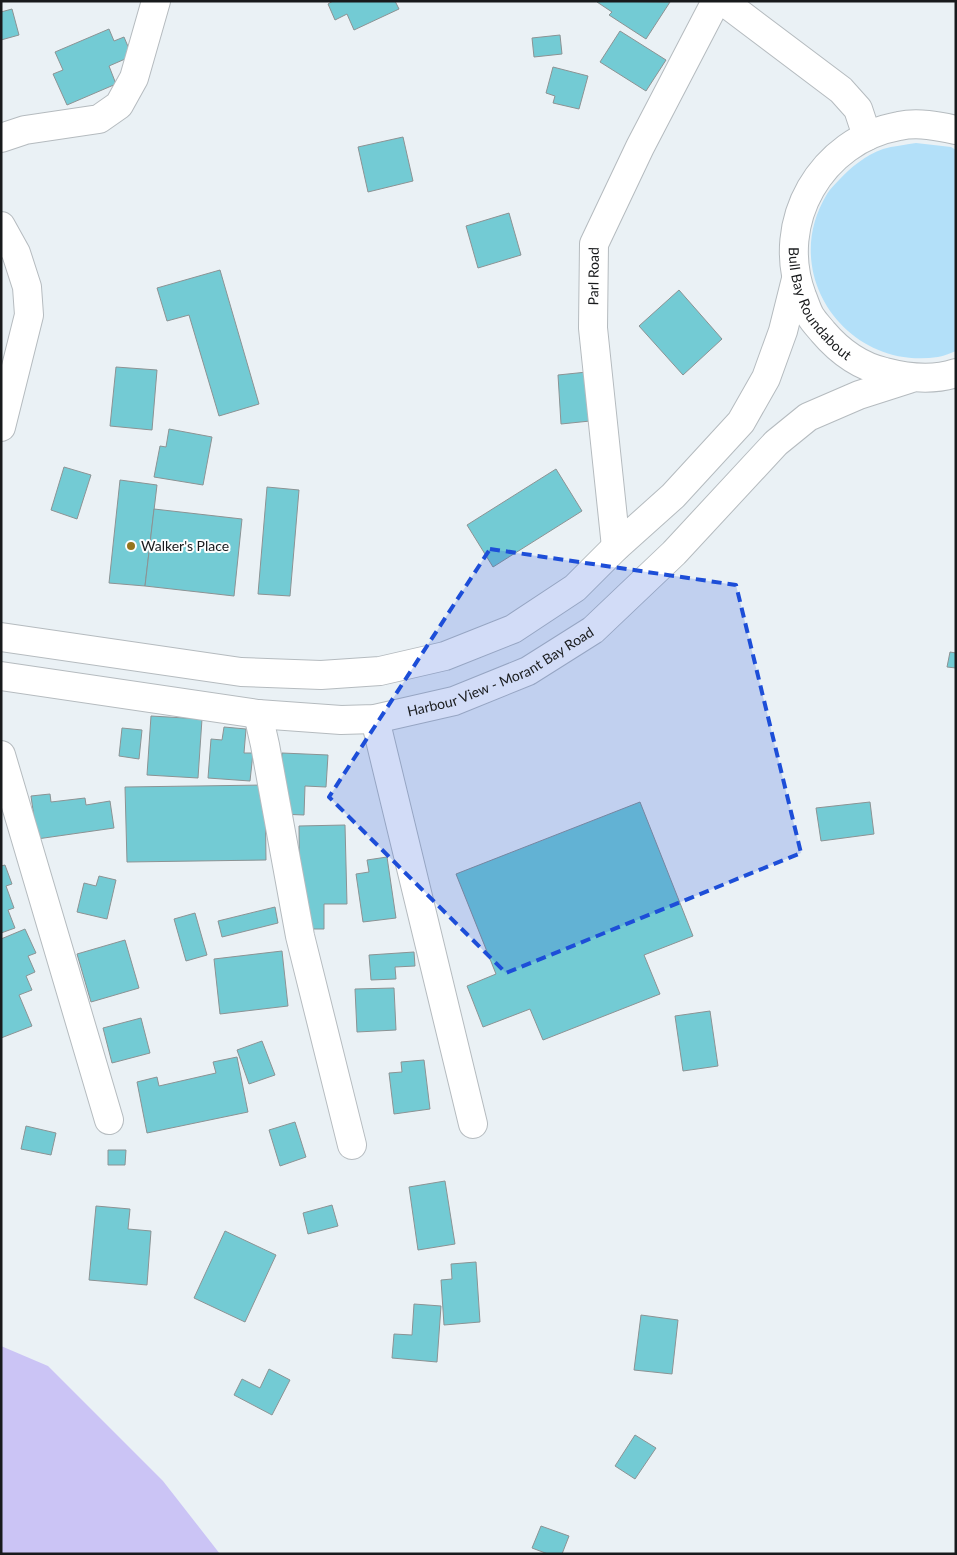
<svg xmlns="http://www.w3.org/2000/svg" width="957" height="1555" font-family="Lato,sans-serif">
	<rect width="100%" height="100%" fill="#eaf1f5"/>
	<path fill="#b3e0f9" d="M916,143L951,147L956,150V351C950,353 944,356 938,357C847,371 778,274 827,194C830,189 835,184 839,180C851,167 866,155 883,149C893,146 905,145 916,143Z"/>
	<path fill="#cbc4f5" d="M1,1346L48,1366L163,1481L220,1554H1Z"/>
	<g fill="#73cbd4" stroke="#8c9394">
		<path d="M333,1H395L399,9L354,30L347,14L335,20L328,4Z"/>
		<path d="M597,2V1L670,2L646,39L609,15L612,12Z"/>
		<path d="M12,9L19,35L1,40V12Z"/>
		<path d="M109,29L114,41L124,37L132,56L109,66L116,84L67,105L53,74L63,70L55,52Z"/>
		<path d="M620,31L666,60L646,91L600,62Z"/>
		<path d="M560,35L562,54L534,57L532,38Z"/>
		<path d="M553,67L588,76L579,109L553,103L555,96L546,93Z"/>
		<path d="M403,137L413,181L368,192L358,147Z"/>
		<path d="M509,213L521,255L478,268L466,226Z"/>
		<path d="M220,270L259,404L219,416L189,315L167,321L157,288Z"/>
		<path d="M679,290L722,339L683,375L639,326Z"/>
		<path d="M116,367L157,370L152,430L110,426Z"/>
		<path d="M587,372L590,421L561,424L558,375Z"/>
		<path d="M169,429L212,437L203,485L154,477L160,446L166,447Z"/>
		<path d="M64,467L91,475L77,519L51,510Z"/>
		<path d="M556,469L582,511L493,567L467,525Z"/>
		<path d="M120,480L157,485L145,586L109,583Z"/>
		<path d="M267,487L299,490L290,596L258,594Z"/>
		<path d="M154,509L242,519L234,596L145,586Z"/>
		<path d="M950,652L956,653V668L947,667Z"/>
		<path d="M151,716L202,719L198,778L147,775Z"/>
		<path d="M224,727L246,729L244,753H253L250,781L208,778L211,739L222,740Z"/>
		<path d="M122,728L142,730L139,759L119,756Z"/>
		<path d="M282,753L328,755L326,787L305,786L304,815L279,814Z"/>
		<path d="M265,785L266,860L127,862L125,787Z"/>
		<path d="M50,794L51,802L85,798L86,805L110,801L114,828L37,839L31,796Z"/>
		<path d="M640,802L693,936L644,955L660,994L543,1040L530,1009L483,1027L467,986L496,974L456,874Z"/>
		<path d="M870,802L874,834L821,841L816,808Z"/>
		<path d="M345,825L347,904H324V929H300L299,826Z"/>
		<path d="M387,857L396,918L363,922L356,874L369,872L367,860Z"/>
		<path d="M5,865L12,884L6,886L14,908L8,910L15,928L1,933V866Z"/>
		<path d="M99,876L116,880L107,919L77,912L84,883L96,886Z"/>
		<path d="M275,907L278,923L222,937L218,921Z"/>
		<path d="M195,913L207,955L186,961L174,919Z"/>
		<path d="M25,929L36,953L28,956L35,972L26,976L32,990L19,995L32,1026L1,1038V939Z"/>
		<path d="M125,940L139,988L91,1002L77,954Z"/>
		<path d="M282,951L288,1006L220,1014L214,959Z"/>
		<path d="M414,952L415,966L395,967L396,979L371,980L369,955Z"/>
		<path d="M394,988L396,1030L357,1032L355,989Z"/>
		<path d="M710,1011L718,1066L683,1071L675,1016Z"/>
		<path d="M141,1018L150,1053L112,1063L103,1028Z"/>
		<path d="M262,1041L275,1075L249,1084L237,1050Z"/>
		<path d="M237,1057L248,1112L147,1133L137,1082L157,1077L159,1086L216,1073L213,1062Z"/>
		<path d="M424,1060L430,1109L394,1114L389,1073L402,1072L401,1062Z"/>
		<path d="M295,1122L306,1157L280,1166L269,1130Z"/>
		<path d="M26,1126L56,1133L51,1155L21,1149Z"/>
		<path d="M108,1150H126L125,1165H108Z"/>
		<path d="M445,1181L455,1244L418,1250L409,1187Z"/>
		<path d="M332,1205L338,1226L308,1234L303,1213Z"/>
		<path d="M96,1206L130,1209L128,1229L151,1231L147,1285L89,1280Z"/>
		<path d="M225,1231L276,1255L245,1322L194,1298Z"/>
		<path d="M476,1262L480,1322L444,1325L441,1280L452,1279L451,1264Z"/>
		<path d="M414,1304L441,1306L437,1362L392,1358L394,1334L412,1335Z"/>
		<path d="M641,1315L678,1320L672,1374L634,1370Z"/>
		<path d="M269,1369L290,1380L272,1415L234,1395L242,1379L260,1388Z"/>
		<path d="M635,1435L656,1448L635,1479L615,1466Z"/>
		<path d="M541,1526L569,1536L562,1554H548L532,1548Z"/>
	</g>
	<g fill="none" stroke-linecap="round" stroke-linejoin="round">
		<g stroke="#b5bbbf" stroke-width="30">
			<g id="minor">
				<path d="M723,1L841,90L858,109L867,136"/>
				<path d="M1,138L25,130L99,119L119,105L134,78L156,1"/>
				<path d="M1,226L16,253L27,287L29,315L1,427"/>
				<path id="s1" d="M616,547L593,328L594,244L640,147L716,1"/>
				<path d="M258,714L265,745L300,936L352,1145"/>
				<path d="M375,719L473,1124"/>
				<path d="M1,755L109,1120"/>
			</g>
		</g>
		<g stroke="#b5bbbf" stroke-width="30">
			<g id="trunk">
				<path id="s2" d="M956,130C938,126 918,122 899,126C821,140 774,222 802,296C805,303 807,311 811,317C814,322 819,327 823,332C840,352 859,366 885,372C908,378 932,381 956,373"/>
				<path d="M1,637L241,672L321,675L380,671L445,656L513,629L575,588L616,547L673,496L741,422L766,378L783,331L796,279"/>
				<path id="s3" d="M1,676L258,714L341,720L375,719L454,701L528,671L593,630L674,553L776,443L808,417L859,395L909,379"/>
			</g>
		</g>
		<use href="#minor" stroke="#fff" stroke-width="28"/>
		<use href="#trunk" stroke="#fff" stroke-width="28"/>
	</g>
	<path fill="#1d4ed8" fill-opacity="0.2" stroke="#1d4ed8" stroke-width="4" stroke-dasharray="10 6" stroke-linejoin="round" d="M490,549L736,585L801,853L506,973L329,797Z"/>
	<circle fill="#96751d" stroke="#fcfefe" stroke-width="2" cx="131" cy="546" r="5"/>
	<g text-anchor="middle" stroke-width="4" stroke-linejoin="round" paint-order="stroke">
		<g font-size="14" fill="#181a1c" stroke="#fcfefe">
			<text dy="5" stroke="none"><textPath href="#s1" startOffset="272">Parl Road</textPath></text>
			<text dy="5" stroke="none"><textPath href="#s2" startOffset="295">Bull Bay Roundabout</textPath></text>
			<text dy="5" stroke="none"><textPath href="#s3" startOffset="512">Harbour View - Morant Bay Road</textPath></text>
		</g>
		<g font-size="14" fill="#181a1c" stroke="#fcfefe" text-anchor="start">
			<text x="141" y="551">Walker's Place</text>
		</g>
	</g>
	<rect width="957" height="1555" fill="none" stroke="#181a1c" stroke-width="5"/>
</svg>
